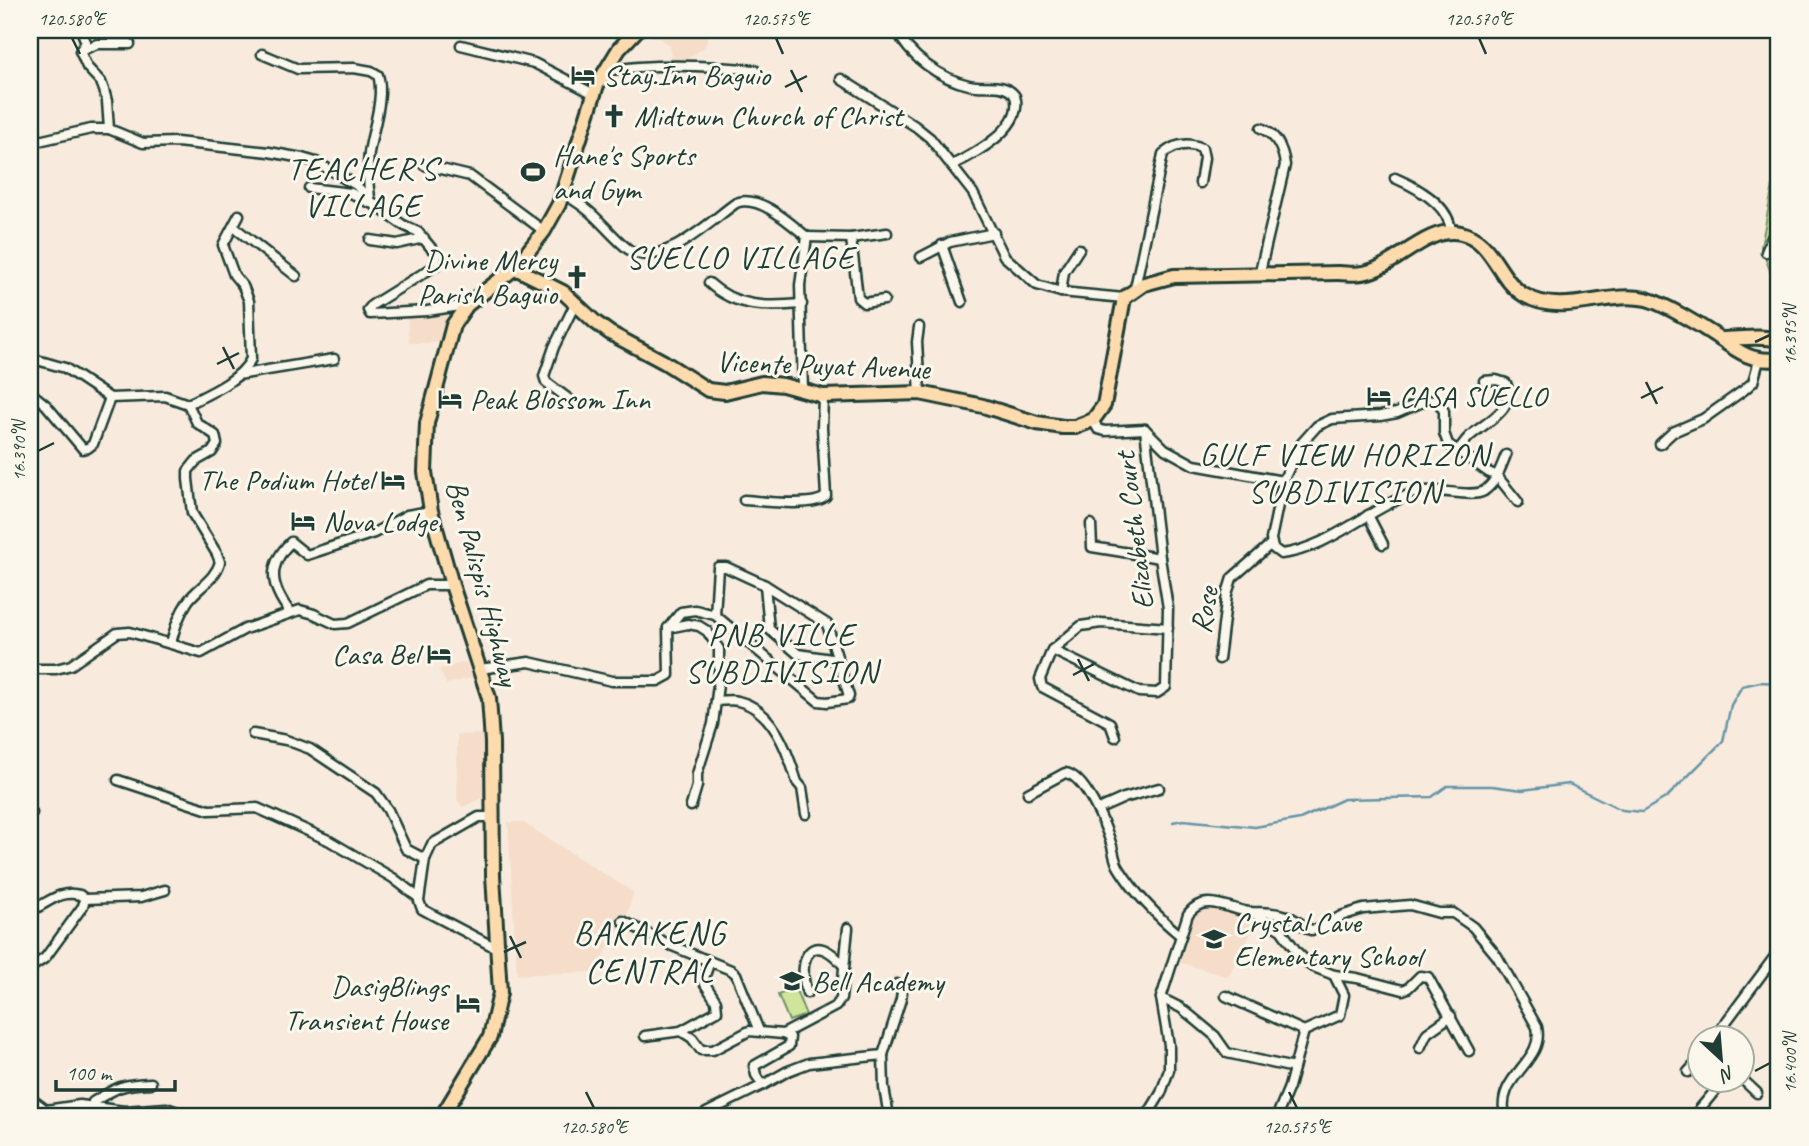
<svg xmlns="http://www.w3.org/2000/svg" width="1809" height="1146" font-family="Caveat,sans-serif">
	<rect width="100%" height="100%" fill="#f8ebdd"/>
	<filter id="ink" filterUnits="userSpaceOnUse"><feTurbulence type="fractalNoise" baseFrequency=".0143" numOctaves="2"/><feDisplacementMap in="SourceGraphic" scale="14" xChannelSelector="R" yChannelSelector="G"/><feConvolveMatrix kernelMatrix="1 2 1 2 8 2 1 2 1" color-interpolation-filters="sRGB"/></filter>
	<g filter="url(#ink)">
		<g fill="#f5ddca">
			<path d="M656,30H702L708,38L705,47L681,63L671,59L670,46L661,39L652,36Z"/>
			<path d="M448,313L439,343H409L407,315Z"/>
			<path d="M466,662L472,678L446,684L439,669Z"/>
			<path d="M485,734L487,796L463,807L457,800V735Z"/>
			<path d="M508,822H522L633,892L628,913L595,972L517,975Z"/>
			<path d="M1210,906L1221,907L1259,918L1228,977L1171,960L1189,916Z"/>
		</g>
		<g fill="#cee59b" stroke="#769168" stroke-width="2">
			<path d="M1779,170V294L1761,247L1774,180Z"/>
			<path d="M795,988L806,1015L789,1021L778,995Z"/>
		</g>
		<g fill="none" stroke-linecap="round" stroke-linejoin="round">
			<path stroke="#6595a7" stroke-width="2.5" d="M1173,822L1183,820L1255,827L1300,819L1344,799L1432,797L1447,786H1492L1522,790L1569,784L1622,810L1642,812L1667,797L1723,741L1731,705L1742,686L1760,682L1779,683"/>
			<g stroke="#1f3d34" stroke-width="13">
				<g id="street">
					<path d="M81,30L86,42L80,51L87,67L101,82L104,90L107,101L109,129"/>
					<path d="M897,30C908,56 941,79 969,85C985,89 1004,81 1015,96C1025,127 975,154 952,165"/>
					<path d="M461,45L534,63L594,94"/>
					<path d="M82,50L97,44H130"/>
					<path d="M262,54L298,69L354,68L371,71L378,75C385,97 372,131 369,153C367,168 368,183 370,198"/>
					<path d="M604,71C654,63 705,65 755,70"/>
					<path d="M841,79L915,126L930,138L973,193L1004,256L1037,285L1061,292L1124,298"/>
					<path d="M30,143L91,129H109L143,143L177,142L269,152L302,158L316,162L356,185L376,206L403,225L418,232L437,255L435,266L372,305L368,310L370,314L427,311L467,305"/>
					<path d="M424,165L470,176L544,231"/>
					<path d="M1395,178C1418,188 1450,205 1451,232"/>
					<path d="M309,188L351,193L370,203"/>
					<path d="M563,193C573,200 584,206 593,215C605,226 615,239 628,249C660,272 711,220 736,203C759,194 790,223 807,237"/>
					<path d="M234,227L296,276"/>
					<path d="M807,237L851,238L887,233"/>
					<path d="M851,238L858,298L864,303L884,300"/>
					<path d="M370,240L397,244L424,238"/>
					<path d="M942,245L962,302"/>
					<path d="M1766,252L1779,221"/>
					<path d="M921,257L950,242L994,233"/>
					<path d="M1259,276L1285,165C1283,149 1277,135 1261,128"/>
					<path d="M709,283C736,308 767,307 802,304"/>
					<path d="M1135,288L1163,154C1175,144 1188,142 1202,148L1204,158L1200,183"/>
					<path d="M1061,292L1064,272L1079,249"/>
					<path d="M919,327L917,342L920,393"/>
					<path d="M30,358L65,368L110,398L165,396L188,404L197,423L215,435L217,444L212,452L196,461L188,471V479L192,513L217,554L220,562C215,580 198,587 188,601C179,614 175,628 171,643"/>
					<path d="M238,375L334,359"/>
					<path d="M803,391L800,285L807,237"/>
					<path d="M30,392L46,405L83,449L88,448L93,444L110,398"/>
					<path d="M570,400L546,382L544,376L554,347L576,302"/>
					<path d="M188,404C208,394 240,381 251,359L249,301L243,286L234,275L223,245L239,215"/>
					<path d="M1093,420L1098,429L1105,431L1145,429L1165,449L1194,465L1283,481"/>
					<path d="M1660,444L1673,432L1703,419L1744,390L1753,382L1759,360"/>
					<path d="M1458,451C1461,447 1464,442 1468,438C1484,422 1517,411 1506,383L1496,380L1484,381"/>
					<path d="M1506,455C1501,467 1496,483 1484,491C1470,499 1435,486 1414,493C1369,508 1330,548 1281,554L1273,548L1271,539L1283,481L1300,445L1317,426L1332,419L1380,416L1397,413L1427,400L1438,402L1444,411V433L1448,444L1488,472L1497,476L1518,502"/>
					<path d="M744,500C762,501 814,508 826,496L822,428L823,396"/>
					<path d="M1368,515L1383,544"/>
					<path d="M1091,524L1092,547L1160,558"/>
					<path d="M765,585L769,629L798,654L838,660"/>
					<path d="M290,612C271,587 266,566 291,542L307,555L374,533L407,515L431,511"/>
					<path d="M668,628L688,624L699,626L707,631L719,649V677L713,724L697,774V786L691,806"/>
					<path d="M1052,650L1139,692L1157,693L1166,687L1168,608L1160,558L1145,429"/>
					<path d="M1219,659L1227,594L1232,578L1271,544"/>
					<path d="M30,669H56L71,665L117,633L130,632L201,653L245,629L300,610L314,614L335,624L348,623L426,585H452"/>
					<path d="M480,669L529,662L612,681H658L669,675L668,628L681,612L695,610L715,615L818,701L827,702L848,699L849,696L827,624L765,585L726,567H718L715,615"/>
					<path d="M716,701C723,701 732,699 738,701C773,709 788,752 797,782L802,788L806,814"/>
					<path d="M253,734L286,740L310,749L376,793L388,810L406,849L425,859"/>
					<path d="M1115,737L1110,723L1042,687L1040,679L1052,650L1081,626L1101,623L1168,628"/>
					<path d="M118,780L209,810L257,808L328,840L393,878L419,898"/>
					<path d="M1028,793L1065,773C1085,775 1105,825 1111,843C1114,852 1114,860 1119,868C1135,894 1158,917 1181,936"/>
					<path d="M1097,810L1124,798L1159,788"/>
					<path d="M30,813H32"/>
					<path d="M492,817H479L432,844L425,859L419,901L422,909L433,915L498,949"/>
					<path d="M85,899L141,897L165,890"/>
					<path d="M30,911C47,904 60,889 80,895L85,899L83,906L45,958L30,968"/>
					<path d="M1253,913L1281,930L1297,952L1311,966L1334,975L1357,978L1403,990L1408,988L1420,976L1428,977L1469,1051"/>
					<path d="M623,921L670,945L731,970L736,974L759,1031"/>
					<path d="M807,993C796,957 813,929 843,965"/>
					<path d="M1226,996L1304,1031"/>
					<path d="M1161,998L1181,1008L1191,1016L1215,1036L1227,1053L1294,1068"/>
					<path d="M681,1031L692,1038L701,1050H713L749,1031L783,1034L836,1006L841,999L848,928"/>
					<path d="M1304,1031L1340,1015L1344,995L1334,975"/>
					<path d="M783,1034L790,1037L789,1046L754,1066L756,1075L763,1085L788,1071L809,1063L883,1055L884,1088L889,1116"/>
					<path d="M645,1036L681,1031L717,1011L716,1001L703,981L708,967L705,959"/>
					<path d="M1714,1038L1779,951"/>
					<path d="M1420,1048L1427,1033L1451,1016"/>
					<path d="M883,1055L901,999L902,992L897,984"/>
					<path d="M1688,1072L1700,1059"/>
					<path d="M1742,1079L1757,1093"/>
					<path d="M30,1098L46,1110L80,1105L124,1111L166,1108L189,1116"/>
					<path d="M92,1106L93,1102C117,1087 122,1084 151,1083"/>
					<path d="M1698,1111L1724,1080"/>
					<path d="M706,1113L763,1085"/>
					<path d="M1147,1116L1161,1093L1169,1070V1045L1161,998L1188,914C1204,892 1228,909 1249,912C1263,913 1272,911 1287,916C1296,919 1302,926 1311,930L1320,929L1341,916L1363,909L1410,905L1439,913H1453L1473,927L1497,956L1537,1027C1545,1063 1495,1075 1505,1116"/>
					<path d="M1277,1116L1289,1087L1304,1031"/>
				</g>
			</g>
			<g stroke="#1f3d34" stroke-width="18">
				<g id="primary">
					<path d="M515,268L563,292L595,322L610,333L664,362L708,390L725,392L762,383L783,385L823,396L920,393L983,406L1037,423L1063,427H1075L1093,420L1104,405L1124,298L1144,284L1174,276L1337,273C1350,274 1361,275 1374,270C1401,260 1430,226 1461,233C1493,240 1498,280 1524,295C1563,318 1607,290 1646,299C1663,303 1701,326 1716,336C1737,351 1752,363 1779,359"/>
					<path d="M1720,339C1740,339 1760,335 1779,340"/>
					<path d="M442,1116L490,1037L500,993L493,875L492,742L489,698L452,585L431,511L425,472L427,423L453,325L467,305L515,268L544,231L559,204L597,85L619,49L637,30"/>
				</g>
			</g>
			<use href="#street" stroke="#fbf7ec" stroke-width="8"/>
			<use href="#primary" stroke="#fedbac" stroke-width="12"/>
		</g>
	</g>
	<path fill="none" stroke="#1f3d34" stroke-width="2.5" d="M72,38L80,54M776,38L783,54M1479,38L1486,54M791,70L802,92M785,87L807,76M1755,342L1770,335M223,347L234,369M217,364L239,353M1646,382L1657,404M1641,398L1663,387M38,451L54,443M1078,659L1089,681M1073,675L1094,664M510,936L521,958M504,952L526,942M1755,1071L1770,1063M586,1092L594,1108M1289,1092L1297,1108"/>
	<defs>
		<g id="hotel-bare" transform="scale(1.89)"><path d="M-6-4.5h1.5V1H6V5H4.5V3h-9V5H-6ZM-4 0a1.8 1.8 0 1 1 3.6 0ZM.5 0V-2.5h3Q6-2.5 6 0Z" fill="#1f3d34" stroke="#fbf7ec" stroke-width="2.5" paint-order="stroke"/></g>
		<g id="church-bare" transform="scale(1.89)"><path d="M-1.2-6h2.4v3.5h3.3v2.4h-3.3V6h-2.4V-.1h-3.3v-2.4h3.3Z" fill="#1f3d34" stroke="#fbf7ec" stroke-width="2.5" paint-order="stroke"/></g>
		<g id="stadium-bare" transform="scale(1.89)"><path d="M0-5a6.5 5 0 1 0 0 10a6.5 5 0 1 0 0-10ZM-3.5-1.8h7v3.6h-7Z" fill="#1f3d34" stroke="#fbf7ec" stroke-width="2.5" paint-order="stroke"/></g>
		<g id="school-bare" transform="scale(1.89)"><path d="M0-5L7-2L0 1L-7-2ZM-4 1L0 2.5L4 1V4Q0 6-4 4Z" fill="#1f3d34" stroke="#fbf7ec" stroke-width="2.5" paint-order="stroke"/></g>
	</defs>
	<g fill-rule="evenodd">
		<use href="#hotel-bare" x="583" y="75"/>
		<use href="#church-bare" x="614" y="116"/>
		<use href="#stadium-bare" x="533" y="172"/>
		<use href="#church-bare" x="577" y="277"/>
		<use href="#hotel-bare" x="1379" y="396"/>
		<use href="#hotel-bare" x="450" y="399"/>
		<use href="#hotel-bare" x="393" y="480"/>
		<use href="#hotel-bare" x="303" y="521"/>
		<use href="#hotel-bare" x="439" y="654"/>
		<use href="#school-bare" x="1214" y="939"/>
		<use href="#school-bare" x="792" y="981"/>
		<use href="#hotel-bare" x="468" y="1003"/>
	</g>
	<g text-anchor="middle" stroke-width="6" stroke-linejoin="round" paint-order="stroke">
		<g font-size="30" fill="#1f3d34" stroke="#fbf7ec" text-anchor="start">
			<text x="603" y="85">Stay.Inn Baguio</text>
			<text x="634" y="126">Midtown Church of Christ</text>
			<text x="553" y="165">Hane's Sports<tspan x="553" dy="34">and Gym</tspan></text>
			<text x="557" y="270" text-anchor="end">Divine Mercy<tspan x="557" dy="34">Parish Baguio</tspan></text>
			<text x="1399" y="406">CASA SUELLO</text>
			<text x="470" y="409">Peak Blossom Inn</text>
			<text x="373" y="490" text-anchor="end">The Podium Hotel</text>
			<text x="323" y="531">Nova Lodge</text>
			<text x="419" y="664" text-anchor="end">Casa Bel</text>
			<text x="1234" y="932">Crystal Cave<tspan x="1234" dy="34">Elementary School</tspan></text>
			<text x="812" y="991">Bell Academy</text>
			<text x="448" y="996" text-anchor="end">DasigBlings<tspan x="448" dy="34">Transient House</tspan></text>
		</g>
		<g font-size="30" fill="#1f3d34" stroke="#fbf7ec">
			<text transform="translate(823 365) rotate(2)" y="10">Vicente Puyat Avenue</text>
			<text transform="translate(1134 531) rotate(-97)" y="10">Elizabeth Court</text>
			<text transform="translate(483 583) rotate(75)" y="10">Ben Palispis Highway</text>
			<text transform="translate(1204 610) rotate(-80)" y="10">Rose</text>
		</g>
		<g font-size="32" letter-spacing="2" fill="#1f3d34" stroke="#fbf7ec">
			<text x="363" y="179">TEACHER'S<tspan x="363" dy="37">VILLAGE</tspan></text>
			<text x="741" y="268">SUELLO VILLAGE</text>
			<text x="1345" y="465">GULF VIEW HORIZON<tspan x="1345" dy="37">SUBDIVISION</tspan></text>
			<text x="782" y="645">PNB VILLE<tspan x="782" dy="37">SUBDIVISION</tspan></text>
		</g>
		<g font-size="33" letter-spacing="2" fill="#1f3d34" stroke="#fbf7ec">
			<text x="650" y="944">BAKAKENG<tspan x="650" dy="38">CENTRAL</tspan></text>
		</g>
	</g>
	<rect width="1809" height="1146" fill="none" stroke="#fbf7ec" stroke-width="77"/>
	<g transform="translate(1721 1059) rotate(154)"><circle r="33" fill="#fbf7ec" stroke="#a3ada2" stroke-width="2"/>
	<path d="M0-5L12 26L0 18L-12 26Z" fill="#1f3d34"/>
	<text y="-10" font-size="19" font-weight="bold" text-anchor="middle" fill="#1f3d34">N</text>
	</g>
	<path d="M56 1080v10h119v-10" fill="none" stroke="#1f3d34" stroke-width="3.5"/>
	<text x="66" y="1080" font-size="21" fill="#1f3d34" stroke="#fbf7ec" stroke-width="5" paint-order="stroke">100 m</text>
	<rect x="38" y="38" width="1732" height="1070" fill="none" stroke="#1f3d34" stroke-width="2.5"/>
	<g font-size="18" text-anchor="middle" fill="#1f3d34">
		<text x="72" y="25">120.580°E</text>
		<text x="776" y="25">120.575°E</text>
		<text x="1479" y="25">120.570°E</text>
		<text transform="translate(1790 335) rotate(-90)" y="6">16.395°N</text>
		<text transform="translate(19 451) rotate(-90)" y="6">16.390°N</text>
		<text transform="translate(1790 1063) rotate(-90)" y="6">16.400°N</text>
		<text x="594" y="1133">120.580°E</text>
		<text x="1297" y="1133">120.575°E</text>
	</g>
</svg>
